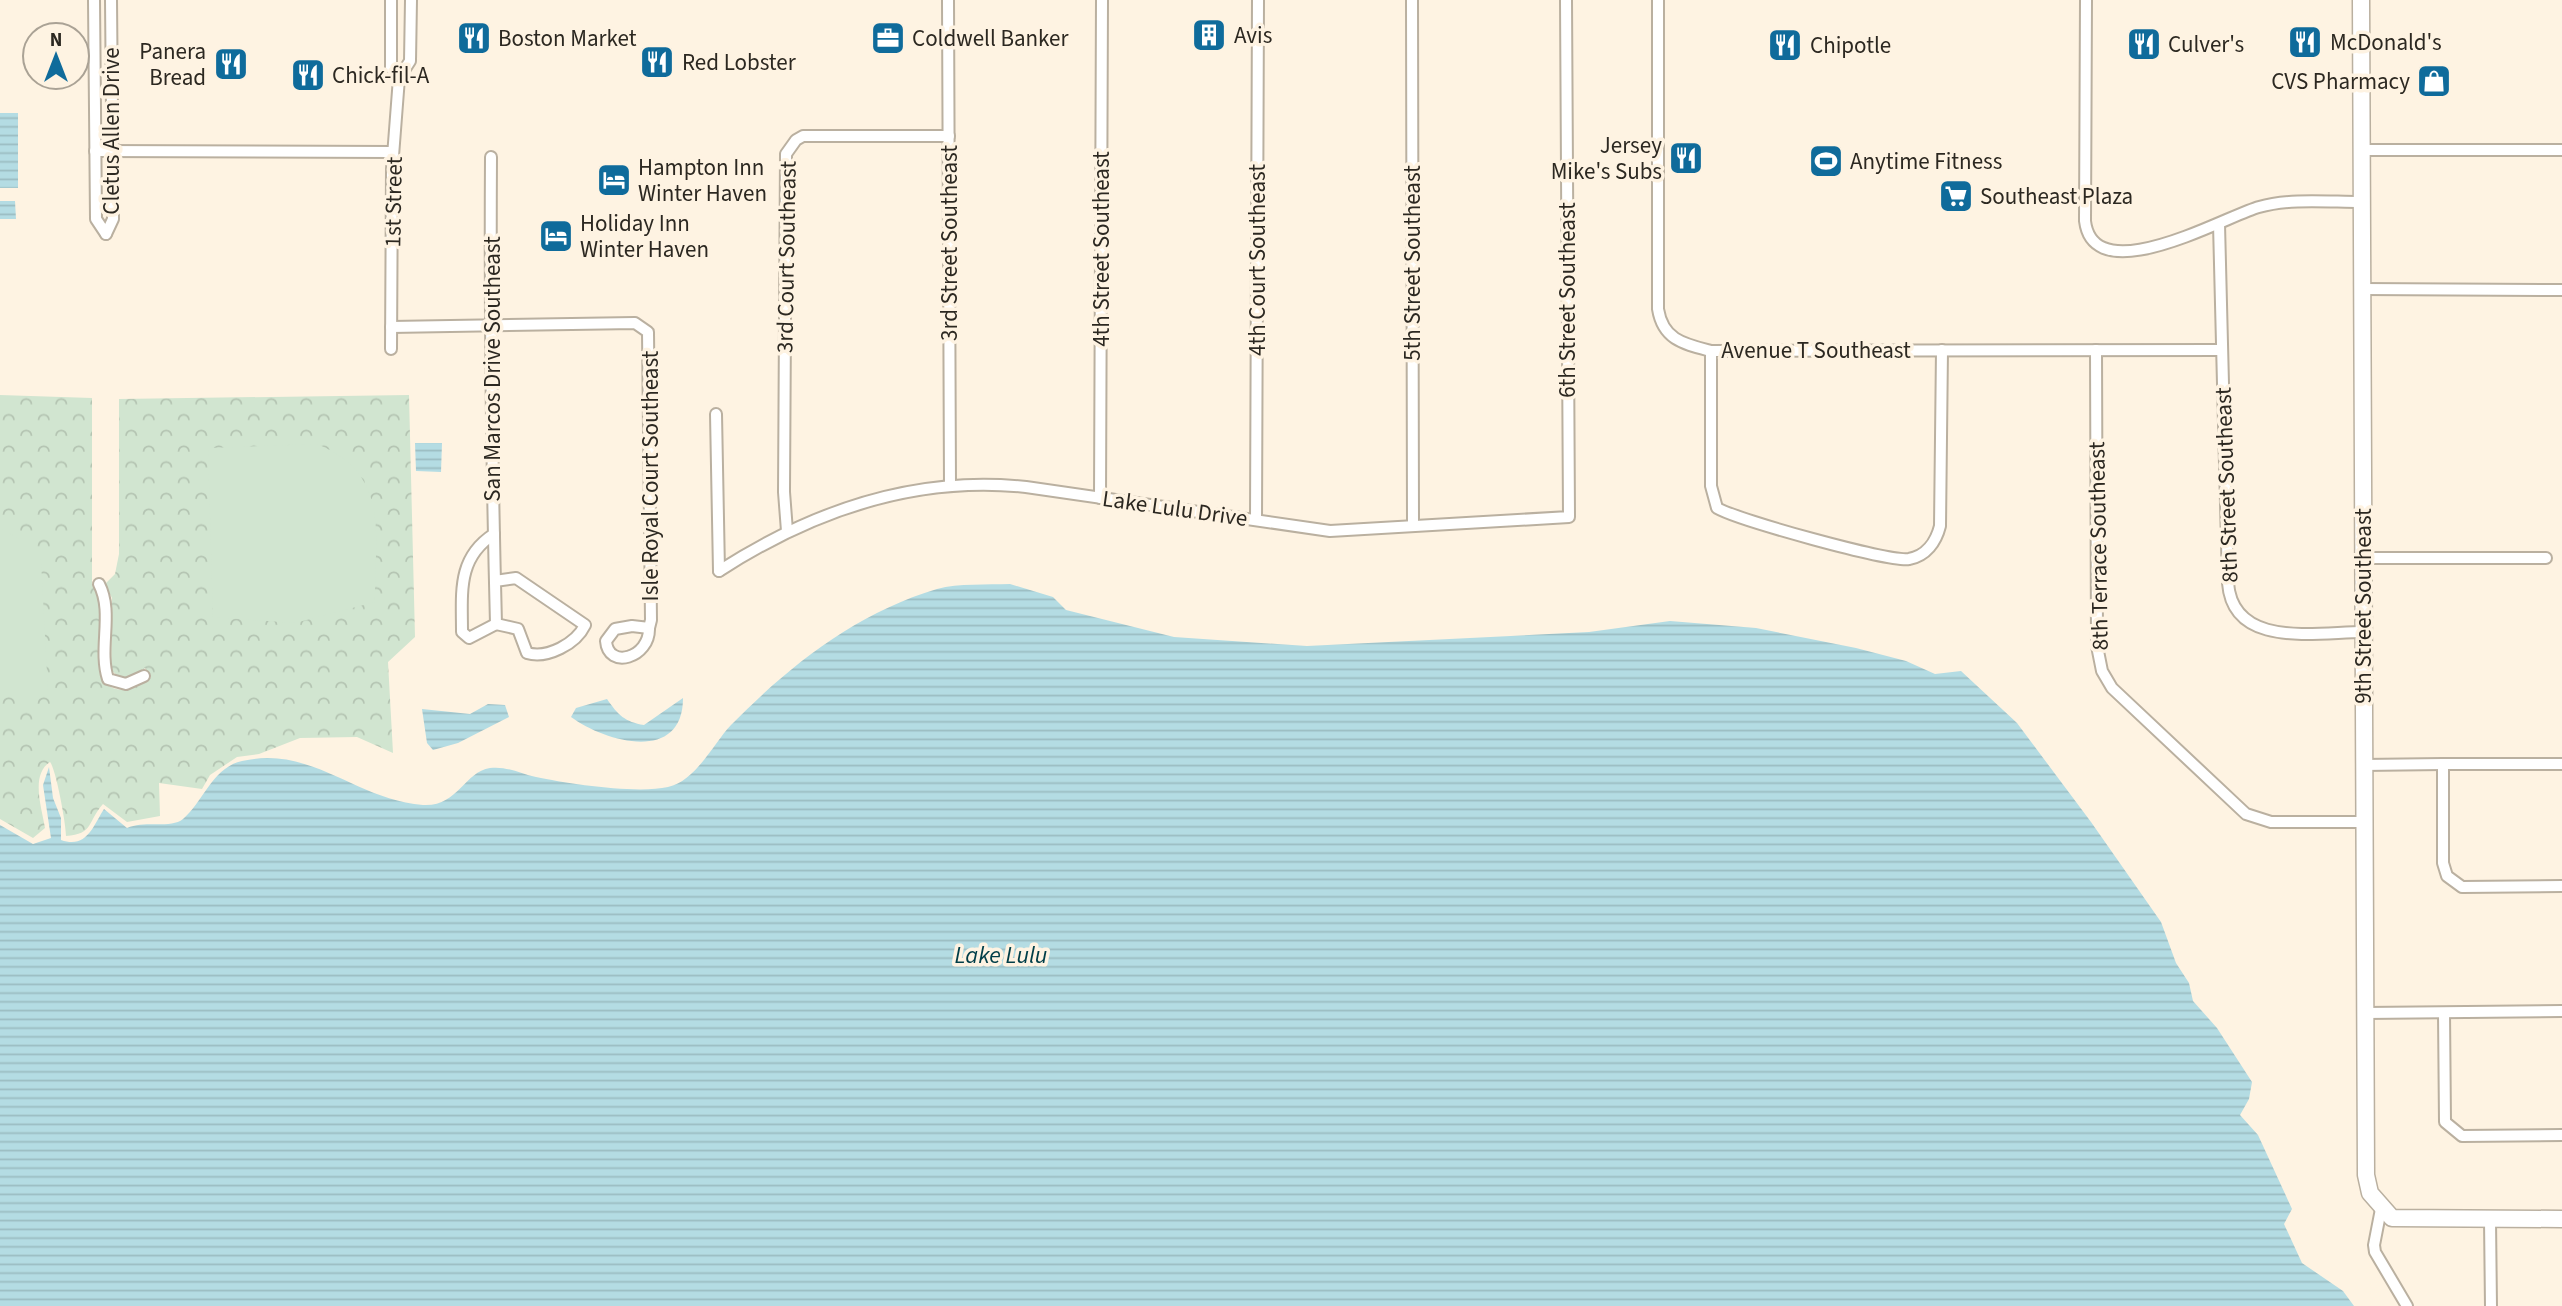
<svg xmlns="http://www.w3.org/2000/svg" width="2562" height="1306" font-family="'Source Sans 3',sans-serif">
	<defs>
		<pattern id="forest-crowns" width="20" height="18" patternUnits="userSpaceOnUse" patternTransform="scale(1.75)"><rect width="20" height="18" fill="#d1e5d0"/><path d="M2 6a3 3 0 1 1 6 0M12 15a3 3 0 1 1 6 0" fill="none" stroke="#b4c4b2"/></pattern>
		<pattern id="water-rules" width="6" height="5" patternUnits="userSpaceOnUse" patternTransform="scale(1.75)"><rect width="6" height="5" fill="#b4dce3"/><path d="M0 2.5h6" fill="none" stroke="#9bbdc2"/></pattern>
	</defs>
	<rect width="100%" height="100%" fill="#fef3e2"/>
	<path fill="url(#forest-crowns)" d="M0,395L92,398V585L101,600V674L105,684C122,695 137,689 151,677L145,668L136,675L120,678L111,670L112,598L105,584L115,574L119,554V399L409,395L415,637L388,662L393,753L357,737L300,738L259,754L237,757L210,775L202,789L159,783L160,816L127,822L103,804C87,822 94,834 66,836C66,824 56,769 50,762C30,775 42,808 45,828L33,838L0,819Z"/>
	<g fill="#d1e5d0">
		<path d="M317,444C392,475 374,534 375,602L295,623L213,617L208,448Z"/>
		<path d="M0,528L23,541L41,560L48,693H0Z"/>
	</g>
	<g fill="url(#water-rules)">
		<rect x="0" y="113" width="18" height="75"/>
		<path d="M0,201H15L16,219H0Z"/>
		<path d="M415,443H442L441,472L416,471Z"/>
		<path d="M1010,584L1053,597L1066,610L1174,637L1307,646L1589,632L1670,621L1756,628L1856,648L1906,661L1935,674L1961,671L2017,723L2091,822L2161,922L2176,963L2189,983L2193,1001L2217,1028L2252,1082L2249,1099L2240,1115L2258,1135L2292,1209L2284,1224L2302,1263L2343,1291L2354,1306H0V825L33,844L51,838L43,785L49,767L53,798L61,818V840C87,849 93,826 104,809L127,828C145,820 171,829 183,819C203,802 213,767 242,761C312,745 356,800 423,805C458,807 464,772 490,768C508,766 520,774 536,777C569,784 637,794 668,787C696,781 713,744 731,725C789,666 856,613 937,589C959,583 987,585 1010,584Z"/>
		<path d="M683,698C683,764 605,742 571,717L576,708L607,699C618,715 625,722 644,725Z"/>
		<path d="M488,704L505,705L509,717L458,743L433,750L427,743L422,709L470,714Z"/>
	</g>
	<g fill="none" stroke-linecap="round" stroke-linejoin="round">
		<g stroke="#bab0a0" stroke-width="14">
			<g id="street">
				<path d="M94,0L96,219L106,234"/>
				<path d="M391,0V68L399,78"/>
				<path d="M948,0L950,486"/>
				<path d="M1412,0L1413,526"/>
				<path d="M1658,0V309C1663,340 1684,344 1711,351L2221,350"/>
				<path d="M2086,0L2085,221C2094,293 2228,215 2259,207C2291,198 2328,202 2361,202"/>
				<path d="M2360,150H2562"/>
				<path d="M95,151L393,152"/>
				<path d="M491,157C490,312 492,468 496,624L518,629L527,653C547,659 576,644 585,625L516,578L495,581"/>
				<path d="M2219,224L2228,583C2233,649 2316,632 2363,632"/>
				<path d="M106,234L113,219L111,0"/>
				<path d="M2361,289L2562,290"/>
				<path d="M391,327L635,323L648,332L651,620L649,628L632,626L615,629L606,641C608,670 650,658 649,628"/>
				<path d="M391,349L392,169L399,78L410,61L411,0"/>
				<path d="M2096,350L2097,646L2102,671L2112,688L2246,814L2271,822H2363"/>
				<path d="M1711,351V486L1717,508C1738,520 1888,562 1909,559C1926,556 1936,542 1940,526L1942,350"/>
				<path d="M716,414L719,571"/>
				<path d="M1100,498L1102,0"/>
				<path d="M1256,520L1258,0"/>
				<path d="M787,531L784,492L786,154L796,140L803,136H949"/>
				<path d="M494,534C457,558 462,592 462,632L469,638L496,624"/>
				<path d="M2362,558H2546"/>
				<path d="M719,571C812,511 914,475 1026,487L1330,531L1569,517L1566,0"/>
				<path d="M99,584C114,613 98,648 108,679L126,684L144,676"/>
				<path d="M2562,764H2443V863L2447,876L2462,887L2562,886"/>
				<path d="M2363,765L2443,764"/>
				<path d="M2365,1013L2562,1011"/>
				<path d="M2444,1013L2445,1122L2462,1136L2562,1135"/>
				<path d="M2381,1209L2374,1245L2375,1252L2407,1306"/>
				<path d="M2490,1220L2491,1306"/>
			</g>
		</g>
		<g stroke="#bab0a0" stroke-width="19">
			<path id="secondary" d="M2361,0L2366,1175L2370,1193L2392,1218L2562,1219"/>
		</g>
		<use href="#street" stroke="#fff" stroke-width="10"/>
		<use href="#secondary" stroke="#fff" stroke-width="16"/>
	</g>
	<defs>
		<g id="building-square" transform="scale(1.75)"><rect x="-9" y="-9" width="18" height="18" rx="4" fill="#0f6b9b" stroke="#fef3e2"/><path d="M-4-6H4V6H1V3H-1V6H-4ZM-2.5-4.3h1.7v1.8h-1.7ZM.8-4.3h1.7v1.8H.8ZM-2.5-1h1.7V.8h-1.7ZM.8-1h1.7V.8H.8Z" fill="#fff"/></g>
		<g id="restaurant-square" transform="scale(1.75)"><rect x="-9" y="-9" width="18" height="18" rx="4" fill="#0f6b9b" stroke="#fef3e2"/><path d="M-5-6h1v4h1v-4h1v4h1v-4h1v5L-1.5 .5V6h-2V.5L-5-1ZM5-6V6H3V1.5H1.5Q1.5-4 5-6Z" fill="#fff"/></g>
		<g id="office-square" transform="scale(1.75)"><rect x="-9" y="-9" width="18" height="18" rx="4" fill="#0f6b9b" stroke="#fef3e2"/><path d="M-6-3h4V-5.5h4V-3h4V5H-6ZM-1-4.5V-3h2v-1.5ZM-6 0V1H6V0Z" fill="#fff"/></g>
		<g id="shop-square" transform="scale(1.75)"><rect x="-9" y="-9" width="18" height="18" rx="4" fill="#0f6b9b" stroke="#fef3e2"/><path d="M-5-2.5h2.3a2.7 3.5 0 0 1 5.4 0H5L5.5 6h-11ZM-1.5-2.5h3a1.5 2.3 0 0 0-3 0Z" fill="#fff"/></g>
		<g id="stadium-square" transform="scale(1.75)"><rect x="-9" y="-9" width="18" height="18" rx="4" fill="#0f6b9b" stroke="#fef3e2"/><path d="M0-5a6.5 5 0 1 0 0 10a6.5 5 0 1 0 0-10ZM-3.5-1.8h7v3.6h-7Z" fill="#fff"/></g>
		<g id="hotel-square" transform="scale(1.75)"><rect x="-9" y="-9" width="18" height="18" rx="4" fill="#0f6b9b" stroke="#fef3e2"/><path d="M-6-4.5h1.5V1H6V5H4.5V3h-9V5H-6ZM-4 0a1.8 1.8 0 1 1 3.6 0ZM.5 0V-2.5h3Q6-2.5 6 0Z" fill="#fff"/></g>
		<g id="supermarket-square" transform="scale(1.75)"><rect x="-9" y="-9" width="18" height="18" rx="4" fill="#0f6b9b" stroke="#fef3e2"/><path d="M-6-5.5h2.5l.6 2H6L4.5 2H-2.5L-4.4-4H-6ZM-1.5 3.2a1.3 1.3 0 1 0 .1 0ZM3 3.2a1.3 1.3 0 1 0 .1 0Z" fill="#fff"/></g>
	</defs>
	<g fill-rule="evenodd">
		<use href="#building-square" x="1209" y="35"/>
		<use href="#restaurant-square" x="474" y="38"/>
		<use href="#office-square" x="888" y="38"/>
		<use href="#restaurant-square" x="2305" y="42"/>
		<use href="#restaurant-square" x="2144" y="44"/>
		<use href="#restaurant-square" x="1785" y="45"/>
		<use href="#restaurant-square" x="657" y="62"/>
		<use href="#restaurant-square" x="231" y="64"/>
		<use href="#restaurant-square" x="308" y="75"/>
		<use href="#shop-square" x="2434" y="81"/>
		<use href="#restaurant-square" x="1686" y="158"/>
		<use href="#stadium-square" x="1826" y="161"/>
		<use href="#hotel-square" x="614" y="180"/>
		<use href="#supermarket-square" x="1956" y="196"/>
		<use href="#hotel-square" x="556" y="236"/>
	</g>
	<g text-anchor="middle" stroke-width="7" stroke-linejoin="round" paint-order="stroke">
		<g font-size="23" fill="#2c2821" stroke="#fef3e2" text-anchor="start">
			<text x="1234" y="43">Avis</text>
			<text x="498" y="46">Boston Market</text>
			<text x="912" y="46">Coldwell Banker</text>
			<text x="2330" y="50">McDonald's</text>
			<text x="2168" y="52">Culver's</text>
			<text x="1810" y="53">Chipotle</text>
			<text x="206" y="59" text-anchor="end">Panera<tspan x="206" dy="26">Bread</tspan></text>
			<text x="682" y="70">Red Lobster</text>
			<text x="332" y="83">Chick-fil-A</text>
			<text x="2410" y="89" text-anchor="end">CVS Pharmacy</text>
			<text x="1662" y="153" text-anchor="end">Jersey<tspan x="1662" dy="26">Mike's Subs</tspan></text>
			<text x="1850" y="169">Anytime Fitness</text>
			<text x="638" y="175">Hampton Inn<tspan x="638" dy="26">Winter Haven</tspan></text>
			<text x="1980" y="204">Southeast Plaza</text>
			<text x="580" y="231">Holiday Inn<tspan x="580" dy="26">Winter Haven</tspan></text>
		</g>
		<g font-size="23" fill="#2c2821" stroke="#fef3e2">
			<text transform="translate(111 131) rotate(-90)" y="8">Cletus Allen Drive</text>
			<text transform="translate(393 202) rotate(-89)" y="8">1st Street</text>
			<text transform="translate(949 243) rotate(-90)" y="8">3rd Street Southeast</text>
			<text transform="translate(1101 249) rotate(-90)" y="8">4th Street Southeast</text>
			<text transform="translate(786 257) rotate(-89)" y="8">3rd Court Southeast</text>
			<text transform="translate(1257 260) rotate(-90)" y="8">4th Court Southeast</text>
			<text transform="translate(1412 263) rotate(-90)" y="8">5th Street Southeast</text>
			<text transform="translate(1567 300) rotate(-90)" y="8">6th Street Southeast</text>
			<text x="1816" y="358">Avenue T Southeast</text>
			<text transform="translate(492 369) rotate(-90)" y="8">San Marcos Drive Southeast</text>
			<text transform="translate(650 476) rotate(-90)" y="8">Isle Royal Court Southeast</text>
			<text transform="translate(2226 485) rotate(-92)" y="8">8th Street Southeast</text>
			<text transform="translate(1175 508) rotate(8)" y="8">Lake Lulu Drive</text>
			<text transform="translate(2098 546) rotate(-91)" y="8">8th Terrace Southeast</text>
			<text transform="translate(2363 606) rotate(-90)" y="8">9th Street Southeast</text>
		</g>
		<g font-size="24" font-style="italic" fill="#003e48" stroke="#fef3e2">
			<text x="1001" y="963">Lake Lulu</text>
		</g>
	</g>
	<g transform="translate(56 56)"><circle r="33" fill="#fef3e2" stroke="#aaa295" stroke-width="2"/>
	<path d="M0-5L12 26L0 18L-12 26Z" fill="#0f6b9b"/>
	<text y="-10" font-size="19" font-weight="bold" text-anchor="middle" fill="#2c2821">N</text>
	</g>
</svg>
